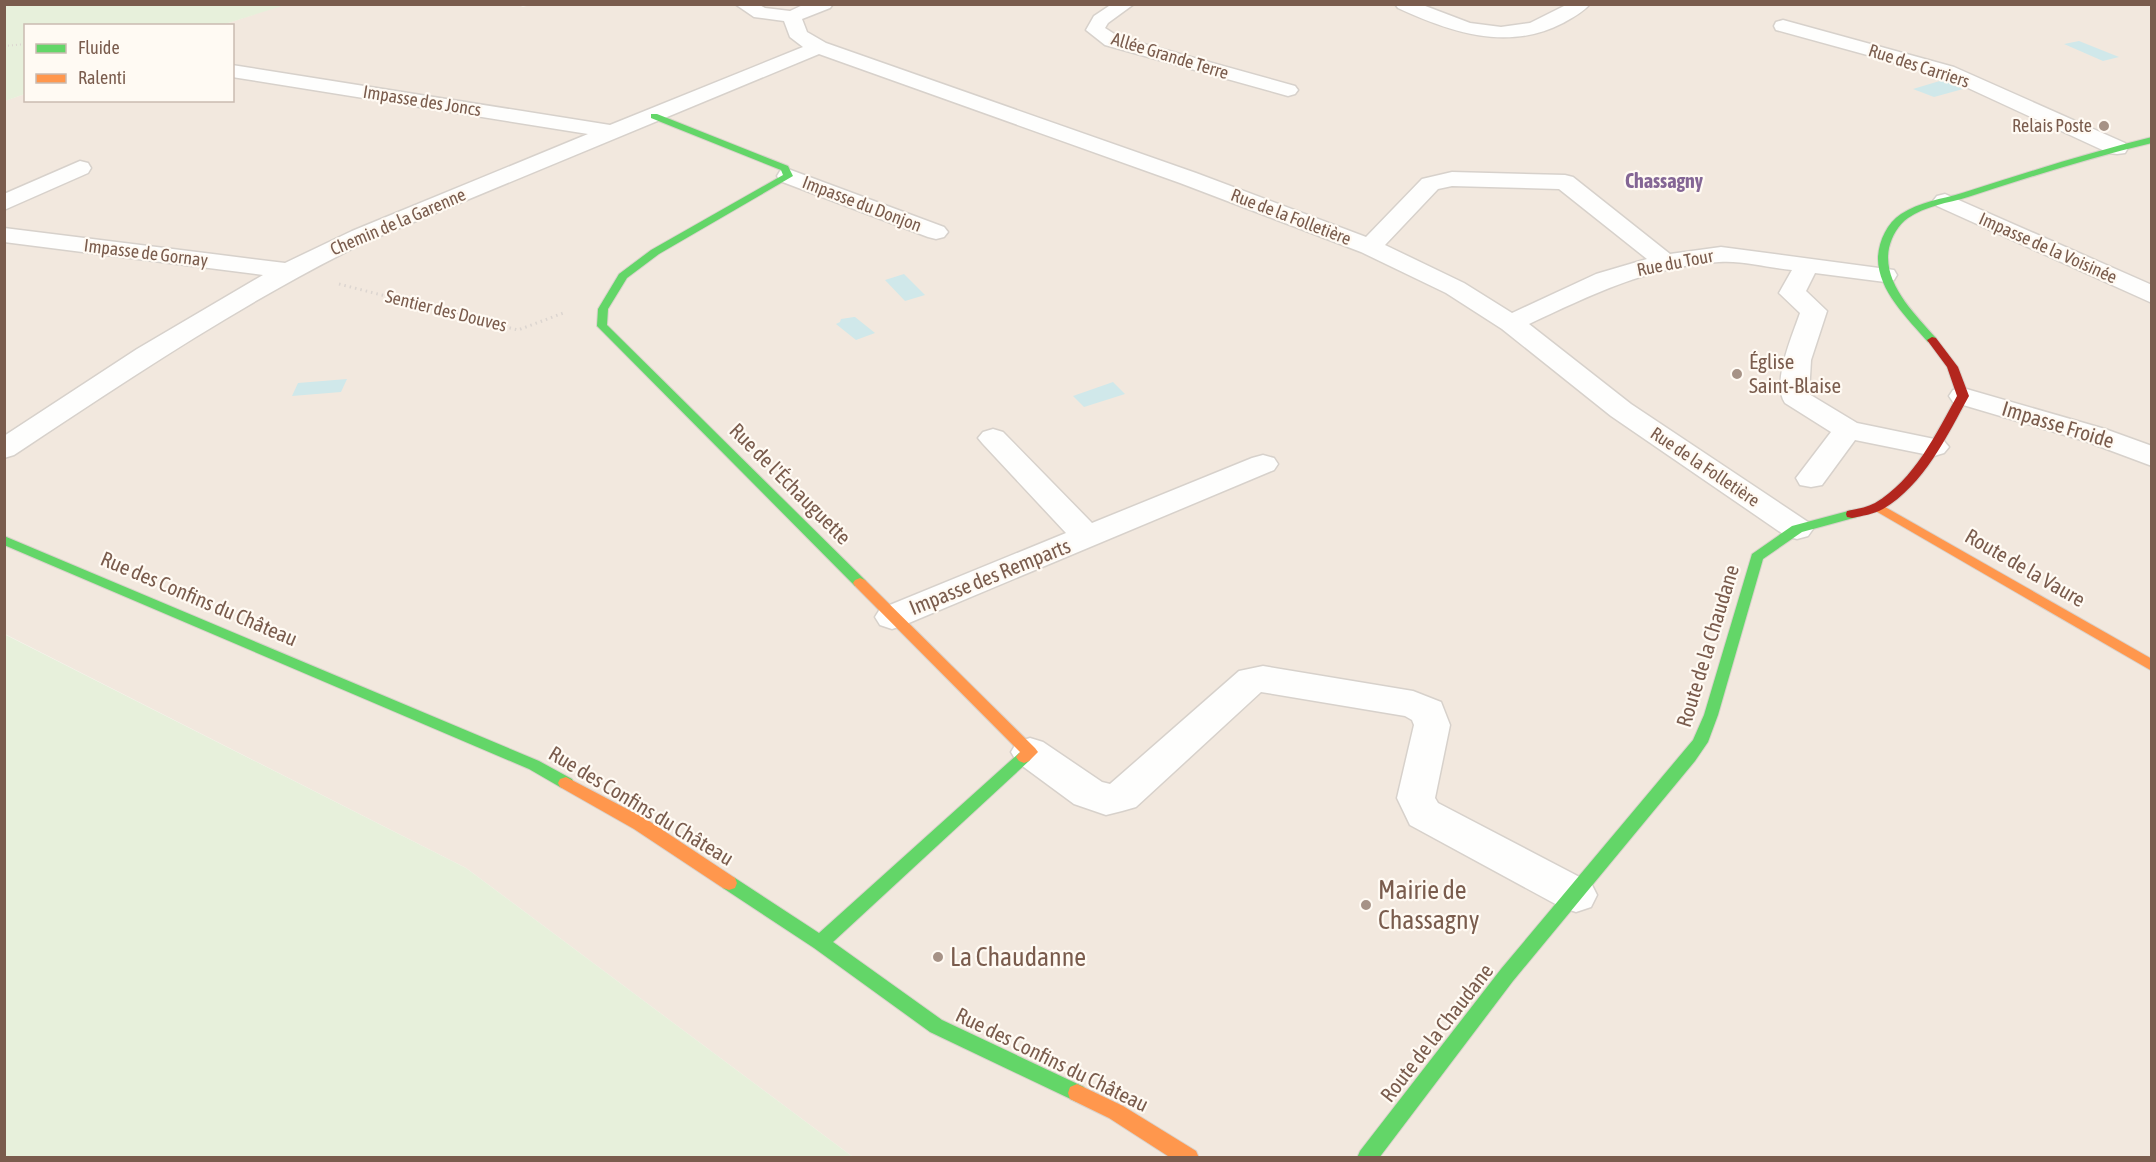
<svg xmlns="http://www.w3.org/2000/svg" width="2156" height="1162" font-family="'Asap Condensed',sans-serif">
	<rect width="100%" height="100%" fill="#f9f5f0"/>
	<path fill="#f2e8de" d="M285,4H516L523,7L534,4L2151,5V1157H853L466,868L5,634L4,101L25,94L26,100H232V26L222,25Z"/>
	<g fill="#e7f0db">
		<path d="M4,5L5,4L285,5L222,25L26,26L25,94L5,101Z"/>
		<path d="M4,634L466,868L853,1157H5Z"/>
	</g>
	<g fill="#d0e8ea">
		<path d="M2079,41L2119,57L2103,61L2064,44Z"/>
		<path d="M1943,80L1963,89L1934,97L1913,89Z"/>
		<path d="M904,274L925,295L905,301L885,280Z"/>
		<path d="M854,317H855L875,333L856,340L836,324L840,322L841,319Z"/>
		<path d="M347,379L341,392L292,396L298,383Z"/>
		<path d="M1113,382L1125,394L1084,407L1073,396Z"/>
	</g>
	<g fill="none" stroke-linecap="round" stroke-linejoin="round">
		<g stroke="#d7d1cb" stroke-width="3">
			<g id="street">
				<path d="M735,4H758L765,8L790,11L805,4H833L830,8L802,19L807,32L826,43L1196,173L1366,237L1422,179L1452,172L1565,175L1573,177L1670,254L1721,247L1894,270L1897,275L1894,280L1885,282L1815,273L1806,291L1827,311L1811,360L1809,394L1857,423L1944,441L1949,447L1944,453L1934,456L1855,440L1822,485L1811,487L1800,485L1796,478L1831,432L1785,403C1771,383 1793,334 1800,313L1779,293L1792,270C1769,268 1742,260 1719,262C1649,266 1591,295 1529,324L1631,404L1808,522L1813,529L1808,536L1797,539L1786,536L1611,416L1502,329L1446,293L1361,252L1180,183L819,54L368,241C243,302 130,378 14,455L4,458V436L137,349L263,275L4,242V228L285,263L352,231L588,134L232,77V65L610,125L803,47L790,37L784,21L754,17ZM1452,186L1559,189L1647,259L1596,274L1512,313L1464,283L1385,245L1438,189Z"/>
				<path d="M1112,4H1134L1108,23L1105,28L1119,37L1295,86L1298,90L1295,94L1288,96L1105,45L1086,30L1094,16Z"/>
				<path d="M1395,4H1420L1470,23L1501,27L1530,23L1568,4H1590C1583,12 1572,18 1563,23C1508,52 1450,32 1398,8Z"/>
				<path d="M1783,20L1954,67L2125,143L2128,148L2125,153L2117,154L2109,153L1940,75L1776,30L1774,26L1776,22Z"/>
				<path d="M80,161L88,163L91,168L88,173L4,210V194Z"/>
				<path d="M788,169L944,227L948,232L944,237L936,239L928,237L780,181L777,176L780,171Z"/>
				<path d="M1945,194L2152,285V303L1937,206L1933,201L1937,196Z"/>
				<path d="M1963,388L2105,429L2152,446V466L2085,441L1953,402L1949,396L1953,390Z"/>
				<path d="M993,429L1003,432L1092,523L1252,458L1263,455L1274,458L1278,464L1274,470L904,625L892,629L880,625L875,617L880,609L1066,533L983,444L978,438L983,432Z"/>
				<path d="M1263,666L1413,691L1441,702L1450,725L1435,798L1438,803L1591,883L1597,895L1591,907L1576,912L1561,907L1410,825L1397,798L1414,725L1412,720L1405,716L1261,692L1136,807L1122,811L1106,815L1074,804L1017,762L1011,752L1017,742L1030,738L1043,742L1102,782L1110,784L1239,671Z"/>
			</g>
		</g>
		<g stroke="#d9d2cb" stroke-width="2">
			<g id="fast">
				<path d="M651,114H657L788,166L793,176L659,254L627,278L608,309L607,325L865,580L867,583L865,586H855L597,326L598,309L619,274L651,250L783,175L781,170L651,118Z"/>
				<path d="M2152,137V143C2089,158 2029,177 1968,197C1948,203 1925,206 1908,218C1898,225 1892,236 1889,248C1882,283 1915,314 1936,338V342H1928C1908,319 1877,290 1878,257C1879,241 1887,223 1901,214C1919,202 1942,199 1962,193C2025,173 2087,153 2152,137Z"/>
				<path d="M1852,510L1857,511L1858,514L1857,517L1802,532L1763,559L1718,715L1708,742L1695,761L1513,981L1379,1158H1357L1360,1151L1501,969L1693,740L1704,715L1752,554L1792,526Z"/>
				<path d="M4,536L539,761L572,779L574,783L572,787L566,789L560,787L529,769L4,545Z"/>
				<path d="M1024,751L1029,753L1032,757L1029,761L833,942L942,1020L1084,1087L1086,1093L1084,1099L1077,1102L930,1032L814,948L723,888L721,883L723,878L729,876L735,878L819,933L1019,753Z"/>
			</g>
		</g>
		<g stroke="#d9d2cb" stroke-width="2">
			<g id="slow">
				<path d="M1878,503L2152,659V671L1874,510L1872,507Z"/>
				<path d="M860,578L865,580L1035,748L1038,752L1029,761L1024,763L1019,761L1016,757L1020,752L855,586L853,583L855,580Z"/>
				<path d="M566,777L646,819L735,878L737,883L735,888L729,890L723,888L634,829L560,787L558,783L560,779Z"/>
				<path d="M1077,1084L1123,1106L1196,1151L1199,1158H1171L1109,1118L1070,1099L1068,1093L1070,1087Z"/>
			</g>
		</g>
		<g stroke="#d9d2cb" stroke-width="2">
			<path id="jam" d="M1932,337L1936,338L1958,367L1969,396C1947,436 1924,485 1883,509C1874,514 1862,516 1852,518L1847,517L1846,514L1847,511C1856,509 1866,508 1875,503C1914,480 1936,434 1957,396L1947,367L1927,340Z"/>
		</g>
		<path stroke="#dcd5d0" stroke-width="2" stroke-dasharray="1 3" stroke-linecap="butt" d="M4,46L26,44"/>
		<path stroke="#dcd5d0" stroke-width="3" stroke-dasharray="1.5 4" stroke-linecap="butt" d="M339,284L518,330L566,312"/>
		<use href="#street" fill="#fefefd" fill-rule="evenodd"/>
		<use href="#fast" fill="#63d668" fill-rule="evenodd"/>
		<use href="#slow" fill="#ff974d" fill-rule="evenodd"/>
		<use href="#jam" fill="#b3261e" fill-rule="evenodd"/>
	</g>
	<g fill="#a69286" stroke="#fffaf3" stroke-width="2">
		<circle cx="2104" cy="126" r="6"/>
		<circle cx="1737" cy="374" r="6"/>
		<circle cx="1366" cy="905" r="6"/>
		<circle cx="938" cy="957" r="6"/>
	</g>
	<g text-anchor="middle" stroke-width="4.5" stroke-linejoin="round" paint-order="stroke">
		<g font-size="18" fill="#7a5c4d" stroke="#fffaf3">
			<text transform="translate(1170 56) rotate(17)" y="6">Allée Grande Terre</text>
			<text transform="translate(1919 66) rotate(18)" y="6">Rue des Carriers</text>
			<text transform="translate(422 101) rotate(9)" y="6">Impasse des Joncs</text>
			<text transform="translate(862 204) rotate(21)" y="6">Impasse du Donjon</text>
			<text transform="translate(1291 217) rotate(21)" y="6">Rue de la Folletière</text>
			<text transform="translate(398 222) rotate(-23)" y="6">Chemin de la Garenne</text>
			<text transform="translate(2048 248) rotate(24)" y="6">Impasse de la Voisinée</text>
			<text transform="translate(146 253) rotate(7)" y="6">Impasse de Gornay</text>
			<text transform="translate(1675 263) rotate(-11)" y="6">Rue du Tour</text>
			<text transform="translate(446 311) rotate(14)" y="6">Sentier des Douves</text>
			<text transform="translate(1705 467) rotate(34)" y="6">Rue de la Folletière</text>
		</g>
		<g font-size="18" fill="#7a5c4d" stroke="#fffaf3" text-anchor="end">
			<text x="2092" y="132">Relais Poste</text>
		</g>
		<g font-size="20" font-weight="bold" fill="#846695" stroke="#fffaf3">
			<text x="1664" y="188">Chassagny</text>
		</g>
		<g font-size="21" fill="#7a5c4d" stroke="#fffaf3" text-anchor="start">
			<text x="1749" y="369">Église<tspan x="1749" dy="24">Saint-Blaise</tspan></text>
		</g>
		<g font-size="21" fill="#7a5c4d" stroke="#fffaf3">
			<text transform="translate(2058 425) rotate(17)" y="7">Impasse Froide</text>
			<text transform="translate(790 484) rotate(45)" y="7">Rue de l'Échauguette</text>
			<text transform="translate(2025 568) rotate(30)" y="7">Route de la Vaure</text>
			<text transform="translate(990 577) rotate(-22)" y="7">Impasse des Remparts</text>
			<text transform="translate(199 599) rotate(23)" y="7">Rue des Confins du Château</text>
			<text transform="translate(1708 646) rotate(-73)" y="7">Route de la Chaudane</text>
			<text transform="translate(641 806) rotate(31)" y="7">Rue des Confins du Château</text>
			<text transform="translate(1437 1033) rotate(-52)" y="7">Route de la Chaudane</text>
			<text transform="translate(1052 1060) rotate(26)" y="7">Rue des Confins du Château</text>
		</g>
		<g font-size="26" fill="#7a5c4d" stroke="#fffaf3" text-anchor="start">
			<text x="1378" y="899">Mairie de<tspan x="1378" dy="30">Chassagny</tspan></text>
			<text x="950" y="966">La Chaudanne</text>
		</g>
	</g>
	<rect width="2156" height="1162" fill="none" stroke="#7a5c4d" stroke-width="12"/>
	<rect x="24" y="24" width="210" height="78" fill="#fffaf3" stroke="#cabbb1" stroke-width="1.5"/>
	<rect x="36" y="44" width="30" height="9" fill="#63d668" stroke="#cabbb1" stroke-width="1.5"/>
	<text x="78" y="54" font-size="18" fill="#7a5c4d">Fluide</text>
	<rect x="36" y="74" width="30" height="9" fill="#ff974d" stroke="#cabbb1" stroke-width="1.5"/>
	<text x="78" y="84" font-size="18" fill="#7a5c4d">Ralenti</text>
</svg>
